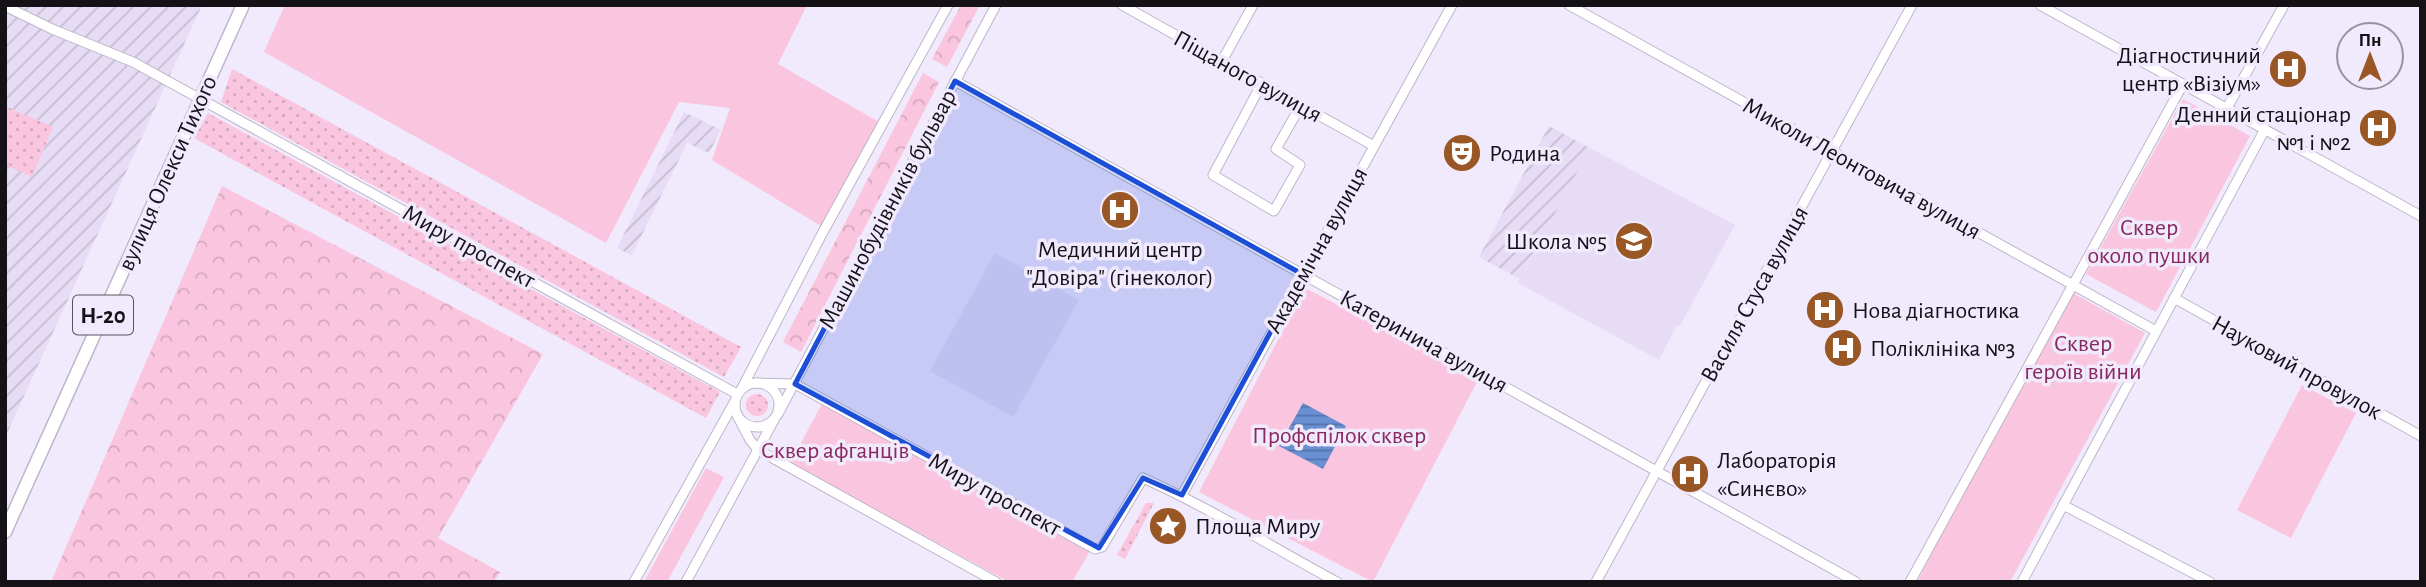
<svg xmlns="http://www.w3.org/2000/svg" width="2426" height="587" font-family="'Alegreya Sans',sans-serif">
	<defs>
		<pattern id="industrial-furrows" width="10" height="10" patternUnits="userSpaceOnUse" patternTransform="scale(1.75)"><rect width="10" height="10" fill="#e7dcf5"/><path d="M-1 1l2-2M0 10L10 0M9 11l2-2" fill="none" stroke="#c5bcd1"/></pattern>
		<pattern id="grass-dots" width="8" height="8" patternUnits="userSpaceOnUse" patternTransform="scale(1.75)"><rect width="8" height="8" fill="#fac5de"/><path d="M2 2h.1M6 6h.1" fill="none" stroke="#d5a8be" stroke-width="1.8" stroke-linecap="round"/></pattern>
		<pattern id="forest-crowns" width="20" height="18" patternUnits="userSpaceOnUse" patternTransform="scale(1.75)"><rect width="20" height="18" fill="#fac5de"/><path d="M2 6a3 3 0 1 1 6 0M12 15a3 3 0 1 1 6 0" fill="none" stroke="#d5a8be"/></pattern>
		<pattern id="water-rules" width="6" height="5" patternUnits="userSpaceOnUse" patternTransform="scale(1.75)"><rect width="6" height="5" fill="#6890d3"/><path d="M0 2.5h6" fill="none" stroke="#5474aa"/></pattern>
	</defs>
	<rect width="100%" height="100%" fill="#f1e9fc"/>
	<g fill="#e7dcf5">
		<path d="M1590,148L1735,225L1680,326L1677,325L1659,360L1518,283Z"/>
		<path d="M995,253L1079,300L1013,417L930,371Z"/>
	</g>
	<g fill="url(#industrial-furrows)">
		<path d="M5,5H202L5,438Z"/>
		<path d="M684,112L721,130L709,153L687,143L632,255L617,248Z"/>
		<path d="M1549,126L1590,148L1520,279L1479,257Z"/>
	</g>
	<g fill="url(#grass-dots)">
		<path d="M232,69L741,347L724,377L221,102Z"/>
		<path d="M5,106L53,127L32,177L5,165Z"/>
		<path d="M208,113L720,392L706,418L194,138Z"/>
		<circle cx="757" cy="405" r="11"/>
		<path d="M1146,503H1154L1125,559L1117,555Z"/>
	</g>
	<g fill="url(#forest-crowns)">
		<path d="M961,5H980L947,67L932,59Z"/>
		<path d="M923,73L939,82L801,352L783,342Z"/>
		<path d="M222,186L543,354L438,538L500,572L494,582H51Z"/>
	</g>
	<g fill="#fac5de">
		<path d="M285,5H807L778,64L879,122L821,226L712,160L730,108L679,102L606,243L264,52Z"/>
		<path d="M2183,99L2250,136L2156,312L2086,274Z"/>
		<path d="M1305,288L1479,378L1373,582L1199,492Z"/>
		<path d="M2069,291L2145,333L2010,582H1917Z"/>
		<path d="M2302,385L2356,413L2291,538L2237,510Z"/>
		<path d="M822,404L1090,551L1072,582H1009L790,463Z"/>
		<path d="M706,468L724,477L667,582H644Z"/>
	</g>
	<path fill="url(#water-rules)" d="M1303,403L1346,426L1323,469L1279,446Z"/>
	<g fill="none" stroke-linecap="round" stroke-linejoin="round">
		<g stroke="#bdb6c7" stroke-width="11">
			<g id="minor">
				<path d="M1122,5L1374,146"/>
				<path d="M1569,5L2156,331"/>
				<path d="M2040,5L2421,216"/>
				<path d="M5,6L52,29L133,62L737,394"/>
				<path d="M1222,61L1253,5"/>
				<path d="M955,81L1856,582"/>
				<path d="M1262,83L1213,175L1274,211L1300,165L1276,149L1301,105"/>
				<path d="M2227,108L2284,5"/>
				<path d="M2174,298L2421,436"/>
				<circle cx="757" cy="405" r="22"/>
				<path d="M756,383L795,384L1095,549L1102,547L1143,478C1210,508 1272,547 1337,582"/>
				<path d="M742,388L823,232L948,5"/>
				<path d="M778,414L996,5"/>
				<path d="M737,415L750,440L758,450L996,582"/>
				<path d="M1182,495L1452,5"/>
				<path d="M2063,505L2210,582"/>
				<path d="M634,582L735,401"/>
				<path d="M686,582L774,420"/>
				<path d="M1596,582L1912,5"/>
				<path d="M1910,582L2183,84"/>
				<path d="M2022,582L2265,129"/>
			</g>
		</g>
		<g stroke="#bdb6c7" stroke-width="15">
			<path id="major" d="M5,532L243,5"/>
		</g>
		<use href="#minor" stroke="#fff" stroke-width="9"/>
		<use href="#major" stroke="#fff" stroke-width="12"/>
	</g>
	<path fill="#1d4ed8" fill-opacity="0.2" stroke="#1d4ed8" stroke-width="5" stroke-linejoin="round" d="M955,81L1302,274L1182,495L1143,478L1099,548L795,384Z"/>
	<defs>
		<g id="hospital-disc" transform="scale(2.0125)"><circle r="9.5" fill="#995725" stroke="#f1e9fc"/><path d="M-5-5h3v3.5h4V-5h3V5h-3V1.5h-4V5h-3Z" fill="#fff"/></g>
		<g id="theatre-disc" transform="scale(2.0125)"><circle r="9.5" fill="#995725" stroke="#f1e9fc"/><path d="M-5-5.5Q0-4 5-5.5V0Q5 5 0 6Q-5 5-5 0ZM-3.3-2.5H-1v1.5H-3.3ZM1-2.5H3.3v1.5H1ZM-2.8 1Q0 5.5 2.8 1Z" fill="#fff"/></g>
		<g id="school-disc" transform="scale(2.0125)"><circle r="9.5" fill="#995725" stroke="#f1e9fc"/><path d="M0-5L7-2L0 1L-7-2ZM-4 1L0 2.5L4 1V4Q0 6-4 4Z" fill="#fff"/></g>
		<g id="sight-disc" transform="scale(2.0125)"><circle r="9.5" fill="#995725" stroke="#f1e9fc"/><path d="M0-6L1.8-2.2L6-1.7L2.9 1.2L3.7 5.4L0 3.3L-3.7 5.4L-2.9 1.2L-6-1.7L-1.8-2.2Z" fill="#fff"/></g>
	</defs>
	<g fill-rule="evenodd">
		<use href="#hospital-disc" x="2288" y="69"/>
		<use href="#hospital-disc" x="2378" y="128"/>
		<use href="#theatre-disc" x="1462" y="153"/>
		<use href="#hospital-disc" x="1120" y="210"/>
		<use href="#school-disc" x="1634" y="241"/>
		<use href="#hospital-disc" x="1825" y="310"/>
		<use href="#hospital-disc" x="1843" y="348"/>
		<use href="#hospital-disc" x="1690" y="474"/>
		<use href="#sight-disc" x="1168" y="526"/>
	</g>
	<g text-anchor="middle" stroke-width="7" stroke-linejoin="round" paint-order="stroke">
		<rect fill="#f1e9fc" stroke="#56525c" stroke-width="2" x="73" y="295.5" width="60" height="39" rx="5"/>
		<g font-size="23" font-weight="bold" fill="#141117">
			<text x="103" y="323">Н-20</text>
		</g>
		<g font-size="24" fill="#141117" stroke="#f1e9fc" text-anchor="start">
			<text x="2261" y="63" text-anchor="end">Діагностичний<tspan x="2261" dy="28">центр «Візіум»</tspan></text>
			<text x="2351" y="122" text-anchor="end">Денний стаціонар<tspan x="2351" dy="28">№1 і №2</tspan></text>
			<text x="1489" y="161">Родина</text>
			<text x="1607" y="249" text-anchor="end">Школа №5</text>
			<text x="1120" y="257" text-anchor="middle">Медичний центр<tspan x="1120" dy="28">"Довіра" (гінеколог)</tspan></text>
			<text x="1852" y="318">Нова діагностика</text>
			<text x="1870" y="356">Поліклініка №3</text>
			<text x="1717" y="468">Лабораторія<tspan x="1717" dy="28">«Синєво»</tspan></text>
			<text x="1195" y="534">Площа Миру</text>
		</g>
		<g font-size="24" fill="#141117" stroke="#f1e9fc">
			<text transform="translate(1248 76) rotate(29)" y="8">Піщаного вулиця</text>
			<text transform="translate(1862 168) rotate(29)" y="8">Миколи Леонтовича вулиця</text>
			<text transform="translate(167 173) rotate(-66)" y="8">вулиця Олекси Тихого</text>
			<text transform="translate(887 209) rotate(-62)" y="8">Машинобудівників бульвар</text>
			<text transform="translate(469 246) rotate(29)" y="8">Миру проспект</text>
			<text transform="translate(1316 250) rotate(-61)" y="8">Академічна вулиця</text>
			<text transform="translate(1754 294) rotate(-61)" y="8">Василя Стуса вулиця</text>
			<text transform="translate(1424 341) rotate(29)" y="8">Катеринича вулиця</text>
			<text transform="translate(2297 367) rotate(29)" y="8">Науковий провулок</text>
			<text transform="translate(995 494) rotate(29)" y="8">Миру проспект</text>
		</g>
		<g font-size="24" fill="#882a60" stroke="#f1e9fc">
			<text x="2149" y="235">Сквер<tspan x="2149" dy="28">около пушки</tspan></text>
			<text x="2083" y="351">Сквер<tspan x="2083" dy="28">героїв війни</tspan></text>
			<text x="1339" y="443">Профспілок сквер</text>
			<text x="835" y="458">Сквер афганців</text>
		</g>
	</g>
	<rect width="2426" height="587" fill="none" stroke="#141117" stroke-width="14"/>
	<g transform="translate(2370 56)"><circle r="33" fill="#f1e9fc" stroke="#9993a0" stroke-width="2"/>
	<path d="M0-5L12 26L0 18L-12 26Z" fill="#995725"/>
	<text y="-10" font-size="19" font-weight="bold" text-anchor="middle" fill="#141117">Пн</text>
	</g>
</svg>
